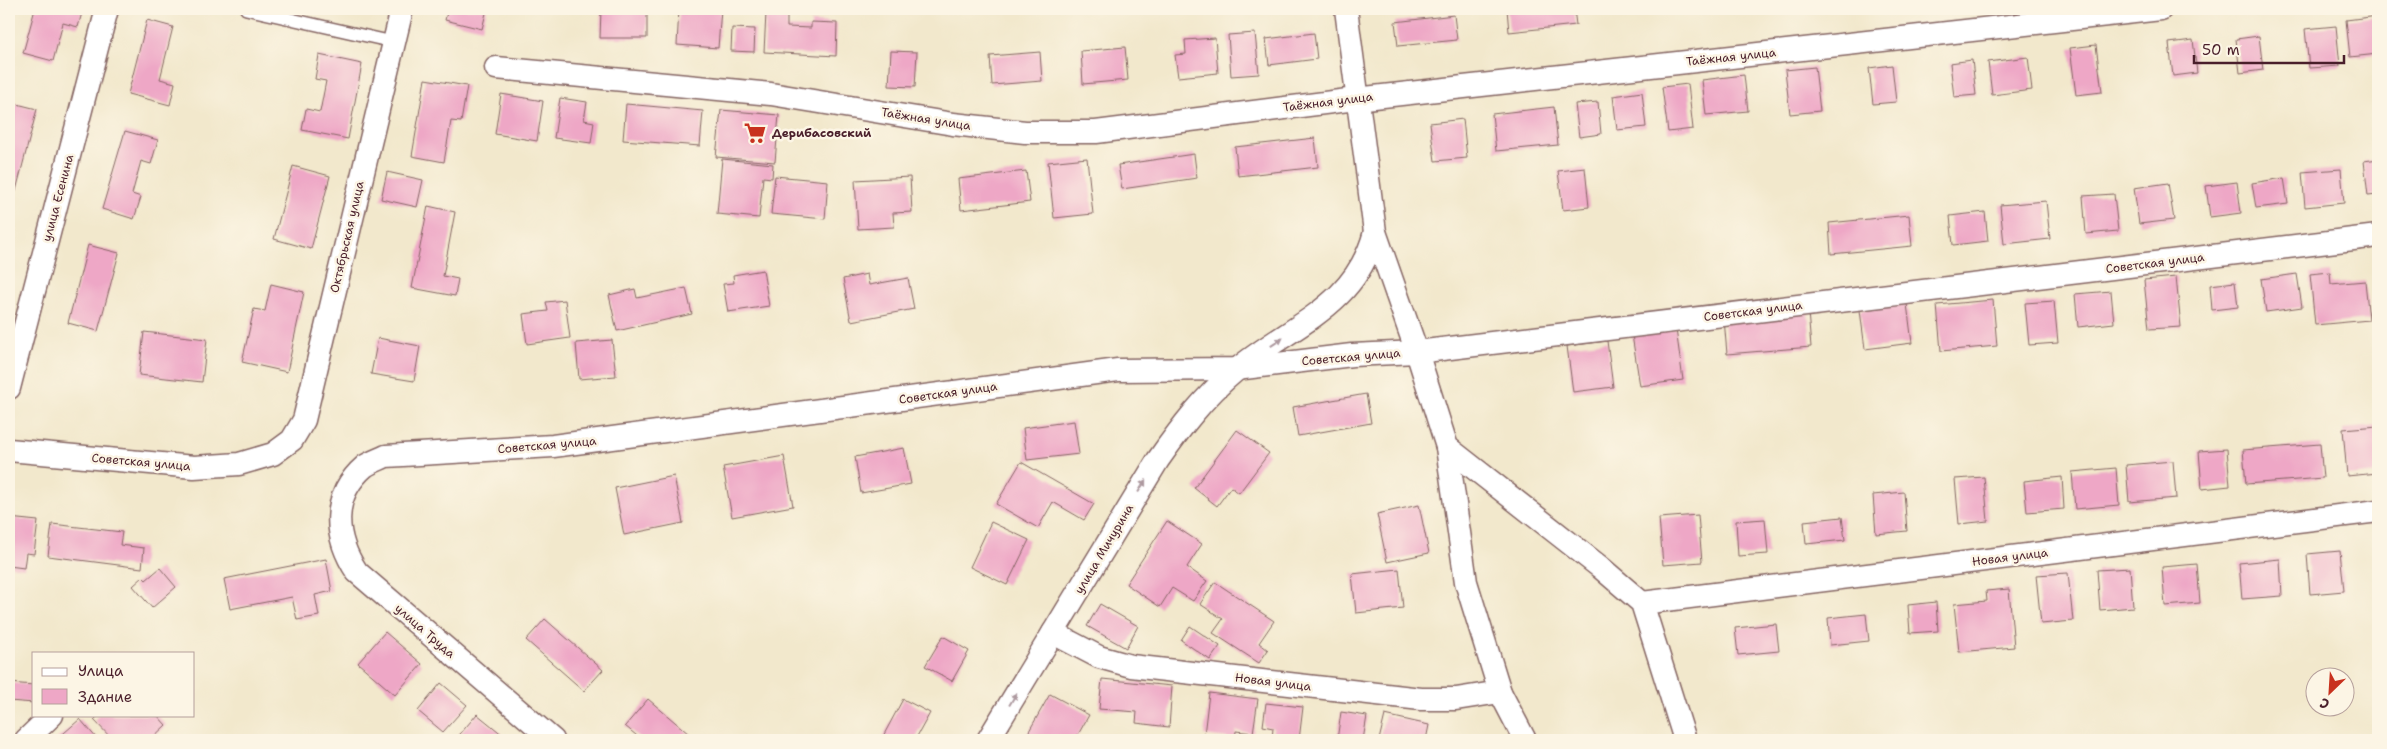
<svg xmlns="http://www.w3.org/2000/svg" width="2387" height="749" font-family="'Shantell Sans',sans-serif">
	<rect width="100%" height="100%" fill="#fcf5e5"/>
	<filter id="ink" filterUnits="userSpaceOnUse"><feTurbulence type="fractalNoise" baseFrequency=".02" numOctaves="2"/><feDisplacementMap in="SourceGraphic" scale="10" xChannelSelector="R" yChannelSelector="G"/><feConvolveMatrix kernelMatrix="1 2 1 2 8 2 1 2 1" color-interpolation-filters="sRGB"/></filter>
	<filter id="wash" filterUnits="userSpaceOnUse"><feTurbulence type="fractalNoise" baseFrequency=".0096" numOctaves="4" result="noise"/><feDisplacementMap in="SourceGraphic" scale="20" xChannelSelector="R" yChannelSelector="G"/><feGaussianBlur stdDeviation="1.12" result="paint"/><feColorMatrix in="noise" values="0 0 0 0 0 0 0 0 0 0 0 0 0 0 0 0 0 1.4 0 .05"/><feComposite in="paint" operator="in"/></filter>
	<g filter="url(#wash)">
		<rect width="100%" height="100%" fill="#f2e8cc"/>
		<g id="blocks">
			<g fill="#eea7c6">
				<path d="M35,9H83L78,27L63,23L53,61L23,53Z"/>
				<path d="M448,9H487L482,29L445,20Z"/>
				<path d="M601,9H647V38H600Z"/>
				<path d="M679,9H721L718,48L677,45Z"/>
				<path d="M1507,9H1574L1576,25L1509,32Z"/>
				<path d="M766,13L787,14V27L811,28V22L837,23L836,56L764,52Z"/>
				<path d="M1454,15L1457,40L1398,46L1395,22Z"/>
				<path d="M2378,16V54L2350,57L2346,20Z"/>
				<path d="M147,20L173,27L160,79L175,83L170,105L128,94Z"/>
				<path d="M2336,26L2340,66L2309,68L2305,29Z"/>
				<path d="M732,28L755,29L754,52L731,51Z"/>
				<path d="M1255,33L1259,74L1231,76L1228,35Z"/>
				<path d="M1314,33L1317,59L1269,65L1266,39Z"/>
				<path d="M2259,36L2263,70L2240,73L2236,39Z"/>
				<path d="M1215,38L1218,73L1178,77L1175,55L1186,54L1185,40Z"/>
				<path d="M2193,40L2197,73L2173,76L2169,43Z"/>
				<path d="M2096,45L2102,92L2076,95L2070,48Z"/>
				<path d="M1125,47L1128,80L1083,84L1081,51Z"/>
				<path d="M891,51L917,52L915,87L889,86Z"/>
				<path d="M1040,52L1042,81L992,85L990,56Z"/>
				<path d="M319,55L362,64L348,139L302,130L306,109L320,112L326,81L315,79Z"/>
				<path d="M2028,57L2032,90L1992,95L1988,62Z"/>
				<path d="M1972,60L1976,95L1954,97L1950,63Z"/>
				<path d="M1892,65L1896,102L1873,104L1869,68Z"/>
				<path d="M1815,67L1820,111L1790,114L1785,70Z"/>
				<path d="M1744,75L1748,111L1706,115L1702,80Z"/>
				<path d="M425,79L467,86L461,122L451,121L444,162L412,156Z"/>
				<path d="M1688,84L1693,129L1668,132L1662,87Z"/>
				<path d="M1642,92L1646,127L1617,130L1613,96Z"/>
				<path d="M501,94L543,101L537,141L495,134Z"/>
				<path d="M560,98L587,102L584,120L594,122L591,143L554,138Z"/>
				<path d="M9,102L37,109L11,210L9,209Z"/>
				<path d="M1598,102L1601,134L1579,137L1575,104Z"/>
				<path d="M626,104L703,111L700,146L623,140Z"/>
				<path d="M1554,107L1558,145L1496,151L1492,114Z"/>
				<path d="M721,110L779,115L775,162L716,157Z"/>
				<path d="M1463,119L1467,158L1435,161L1430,123Z"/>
				<path d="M125,131L158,140L151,164L141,161L132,194L141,197L134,219L102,209Z"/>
				<path d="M1315,138L1318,167L1238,176L1235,147Z"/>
				<path d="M1194,154L1197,178L1122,189L1118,165Z"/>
				<path d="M1087,158L1093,214L1054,218L1048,162Z"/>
				<path d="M722,159L773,164L772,178L763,177L759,218L717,214Z"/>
				<path d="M2378,159V195L2368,196L2364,161Z"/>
				<path d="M293,166L330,176L311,249L274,239Z"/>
				<path d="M1585,168L1589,207L1563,210L1558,171Z"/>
				<path d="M2341,169L2344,203L2305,207L2302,172Z"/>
				<path d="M1026,171L1030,202L961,210L958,179Z"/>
				<path d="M387,172L423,180L417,207L381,199Z"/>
				<path d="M775,176L828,181L825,219L771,214Z"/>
				<path d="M910,177L912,212L893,213L894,227L858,229L855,180Z"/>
				<path d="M2284,178L2288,204L2256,208L2252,183Z"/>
				<path d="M2237,182L2241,213L2210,217L2206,186Z"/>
				<path d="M2168,183L2174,220L2139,224L2134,188Z"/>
				<path d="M2114,194L2118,231L2086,234L2083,196Z"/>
				<path d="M2046,201L2050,239L2004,244L2000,205Z"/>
				<path d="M428,206L455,212L443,276L458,279L455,296L412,288Z"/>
				<path d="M1985,212L1988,241L1953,245L1950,216Z"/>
				<path d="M1909,215L1912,246L1831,254L1829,223Z"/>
				<path d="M88,245L119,253L98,331L68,323Z"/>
				<path d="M763,270L769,306L728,312L723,284L734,283L733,275Z"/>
				<path d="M2330,272L2331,284L2365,281L2369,320L2315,325L2310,274Z"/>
				<path d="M867,274L869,285L908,278L914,309L851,321L843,279Z"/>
				<path d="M2297,274L2302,307L2266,312L2261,279Z"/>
				<path d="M2176,277L2181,327L2149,329L2144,280Z"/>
				<path d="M2235,282L2238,307L2212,310L2210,285Z"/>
				<path d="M271,284L304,292L287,372L242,362L254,309L265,311Z"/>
				<path d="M686,288L692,314L617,331L609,295L635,289L637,298Z"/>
				<path d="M2111,291L2114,323L2078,327L2075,294Z"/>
				<path d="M565,300L570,338L527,344L523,314L548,311L546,302Z"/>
				<path d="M1993,300L1997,346L1941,351L1937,305Z"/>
				<path d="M2054,301L2058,343L2029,345L2025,303Z"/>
				<path d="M1907,304L1912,343L1865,349L1860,310Z"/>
				<path d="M1808,312L1811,347L1727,354L1724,319Z"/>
				<path d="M1676,329L1683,380L1640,386L1632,335Z"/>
				<path d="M144,332L207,339L202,382L139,375Z"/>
				<path d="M378,338L420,346L414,381L371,374Z"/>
				<path d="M612,340L616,376L579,379L576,343Z"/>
				<path d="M1607,341L1613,387L1573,392L1567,346Z"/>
				<path d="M1366,394L1371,423L1298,436L1293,407Z"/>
				<path d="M1074,421L1079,454L1027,460L1023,428Z"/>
				<path d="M2378,426V473L2347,476L2343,429Z"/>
				<path d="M1237,430L1269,453L1239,493L1231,487L1217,506L1194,488Z"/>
				<path d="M2320,444L2323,478L2246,484L2243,450Z"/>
				<path d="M904,448L911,484L861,493L855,457Z"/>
				<path d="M2227,449L2230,486L2202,489L2199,451Z"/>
				<path d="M784,456L793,506L732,517L723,467Z"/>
				<path d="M2173,461L2176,498L2129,502L2126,465Z"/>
				<path d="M1021,462L1094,504L1084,520L1053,502L1038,528L996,504Z"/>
				<path d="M2116,468L2119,505L2075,509L2072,472Z"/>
				<path d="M674,476L683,523L624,535L615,488Z"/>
				<path d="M1984,477L1988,521L1959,524L1955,479Z"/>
				<path d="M2062,477L2064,509L2027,512L2024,481Z"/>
				<path d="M1904,492L1907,531L1876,534L1873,495Z"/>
				<path d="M1419,505L1429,553L1387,562L1377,514Z"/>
				<path d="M1698,515L1702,562L1663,565L1659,518Z"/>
				<path d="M1842,517L1845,540L1806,544L1804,521Z"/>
				<path d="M9,518L38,521L34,554L26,553L24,568L9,566Z"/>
				<path d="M1765,519L1768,554L1738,556L1736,521Z"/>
				<path d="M1167,521L1202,544L1187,567L1207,581L1193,601L1172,588L1160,607L1126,584Z"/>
				<path d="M991,522L1029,540L1007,585L970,567Z"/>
				<path d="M52,524L122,532L120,545L144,548L142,568L48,556Z"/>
				<path d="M2340,551L2344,591L2310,594L2307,554Z"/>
				<path d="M326,559L332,591L315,595L319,616L297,620L292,597L230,609L224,579Z"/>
				<path d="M2280,559L2282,596L2242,599L2239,563Z"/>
				<path d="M2197,564L2200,603L2165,606L2162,567Z"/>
				<path d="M160,568L176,587L152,608L133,586L143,577L146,580Z"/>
				<path d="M2130,568L2133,607L2100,610L2097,570Z"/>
				<path d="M1399,569L1403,608L1356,613L1352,574Z"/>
				<path d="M2068,573L2073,621L2041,624L2036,575Z"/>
				<path d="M1215,582L1274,621L1259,643L1268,650L1259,663L1213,633L1223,619L1200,604Z"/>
				<path d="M2009,589L2014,647L1959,652L1954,604L1987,601L1986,591Z"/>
				<path d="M1936,602L1938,631L1910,633L1908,605Z"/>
				<path d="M1100,604L1138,626L1126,648L1087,626Z"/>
				<path d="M1866,614L1869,641L1830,645L1828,618Z"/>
				<path d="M545,619L603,670L584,691L526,640Z"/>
				<path d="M1776,624L1779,651L1738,655L1735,628Z"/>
				<path d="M1190,626L1220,646L1210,660L1181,640Z"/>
				<path d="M385,632L422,664L395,695L358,663Z"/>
				<path d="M943,636L969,651L952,681L925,666Z"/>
				<path d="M1102,679L1172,686L1169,727L1136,723L1137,712L1099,709Z"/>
				<path d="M9,683L34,685V703L9,701Z"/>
				<path d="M441,683L467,705L443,732L418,711Z"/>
				<path d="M1209,693L1258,699L1253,733L1236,731L1235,739L1204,735Z"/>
				<path d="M1050,694L1089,715L1075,740H1024Z"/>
				<path d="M648,699L696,740H642L625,726Z"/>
				<path d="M903,699L930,713L915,740H881Z"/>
				<path d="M1266,703L1303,707L1299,740H1272L1273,728L1263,726Z"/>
				<path d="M1341,712L1367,716L1363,740H1337Z"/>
				<path d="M477,714L509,740H455Z"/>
				<path d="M99,715H157L166,725L150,740H113L94,720Z"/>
				<path d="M1385,715L1429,725L1426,740H1379Z"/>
				<path d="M80,719L98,740H56Z"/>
			</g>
		</g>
	</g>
	<g filter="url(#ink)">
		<use href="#blocks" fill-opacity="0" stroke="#856563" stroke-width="1"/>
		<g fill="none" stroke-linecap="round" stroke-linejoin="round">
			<g stroke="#856563" stroke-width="14">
				<path id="lane" d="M246,9L393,42"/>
			</g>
			<g stroke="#856563" stroke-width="25">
				<g id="street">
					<path d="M1346,9L1375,232L1417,352L1447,447L1600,567L1642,603L1685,740"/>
					<path d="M496,68L771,94L953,124L1025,132H1096L1356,99L2161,9"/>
					<path d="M9,388L107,9"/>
					<path d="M1447,447L1466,582L1500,692L1525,740"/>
					<path d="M9,450L194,467L239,464L273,454L292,440L304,420L402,9"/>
					<path d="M1642,603L2378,511"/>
					<path d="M1053,633L1099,657L1131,666L1421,699H1456L1500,692"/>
					<path d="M26,740L52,715"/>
					<path d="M553,740L357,572C334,537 330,496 365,466C371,462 380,459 386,456L553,446L1118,370L1236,369L1352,355L1417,352L2378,236"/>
					<path d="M988,740L1158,460C1181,427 1204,397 1235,371C1289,325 1355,309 1375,232"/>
				</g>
			</g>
			<use href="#lane" stroke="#fff" stroke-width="11"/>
			<use href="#street" stroke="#fff" stroke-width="22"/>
		</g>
		<defs><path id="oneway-solid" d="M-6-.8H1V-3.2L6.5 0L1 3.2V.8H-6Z" transform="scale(1.25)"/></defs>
		<g fill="#ae9aa0">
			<use href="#oneway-solid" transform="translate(1277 342) rotate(-34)"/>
			<use href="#oneway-solid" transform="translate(1142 486) rotate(-59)"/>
			<use href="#oneway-solid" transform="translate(1013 699) rotate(-59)"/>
		</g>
	</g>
	<defs>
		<g id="supermarket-bare" transform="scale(1.725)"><path d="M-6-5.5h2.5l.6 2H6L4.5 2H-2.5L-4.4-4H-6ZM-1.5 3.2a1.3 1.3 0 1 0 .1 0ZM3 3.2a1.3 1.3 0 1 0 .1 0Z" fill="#c8321e" stroke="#fcf5e5" stroke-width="2.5" paint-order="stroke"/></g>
	</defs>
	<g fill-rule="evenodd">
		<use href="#supermarket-bare" x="755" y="133"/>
	</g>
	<g text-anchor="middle" stroke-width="5" stroke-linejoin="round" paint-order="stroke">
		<g font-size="12" fill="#4a1f2b" stroke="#fcf5e5">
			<text transform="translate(1731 57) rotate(-6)" y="4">Таёжная улица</text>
			<text transform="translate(1328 102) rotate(-7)" y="4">Таёжная улица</text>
			<text transform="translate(926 119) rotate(9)" y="4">Таёжная улица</text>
			<text transform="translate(58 198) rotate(-75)" y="4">улица Есенина</text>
			<text transform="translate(347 237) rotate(-77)" y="4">Октябрьская улица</text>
			<text transform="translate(2155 263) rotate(-7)" y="4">Советская улица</text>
			<text transform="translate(1753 311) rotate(-7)" y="4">Советская улица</text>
			<text transform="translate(1351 357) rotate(-5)" y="4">Советская улица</text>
			<text transform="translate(948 393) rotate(-8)" y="4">Советская улица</text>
			<text transform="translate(547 445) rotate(-5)" y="4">Советская улица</text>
			<text transform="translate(141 462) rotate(5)" y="4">Советская улица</text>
			<text transform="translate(1104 549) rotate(-59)" y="4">улица Мичурина</text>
			<text transform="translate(2010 557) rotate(-7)" y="4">Новая улица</text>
			<text transform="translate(425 631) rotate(41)" y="4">улица Труда</text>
			<text transform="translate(1273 682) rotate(7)" y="4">Новая улица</text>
		</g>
		<g font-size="12" font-weight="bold" fill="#4a1f2b" stroke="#fcf5e5" text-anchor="start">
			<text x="772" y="137">Дерибасовский</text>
		</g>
	</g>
	<rect width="2387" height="749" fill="none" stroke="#fcf5e5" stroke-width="30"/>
	<rect x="32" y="652" width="162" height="65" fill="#fcf5e5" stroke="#b59f9b"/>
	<rect x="42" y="668" width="25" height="8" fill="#ffffff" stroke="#b59f9b"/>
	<text x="78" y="676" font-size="15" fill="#4a1f2b">Улица</text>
	<rect x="42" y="689" width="25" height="15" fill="#eea7c6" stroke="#b59f9b"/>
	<text x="78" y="702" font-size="15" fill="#4a1f2b">Здание</text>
	<g transform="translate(2330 692) rotate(205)"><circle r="24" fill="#fcf5e5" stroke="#b59f9b"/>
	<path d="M0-4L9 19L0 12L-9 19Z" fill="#c8321e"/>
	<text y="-8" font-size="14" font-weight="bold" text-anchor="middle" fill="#4a1f2b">С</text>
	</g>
	<path d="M2194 55v8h150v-8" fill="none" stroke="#4a1f2b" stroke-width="2.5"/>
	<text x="2202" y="55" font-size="15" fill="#4a1f2b" stroke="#fcf5e5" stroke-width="4" paint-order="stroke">50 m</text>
</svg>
